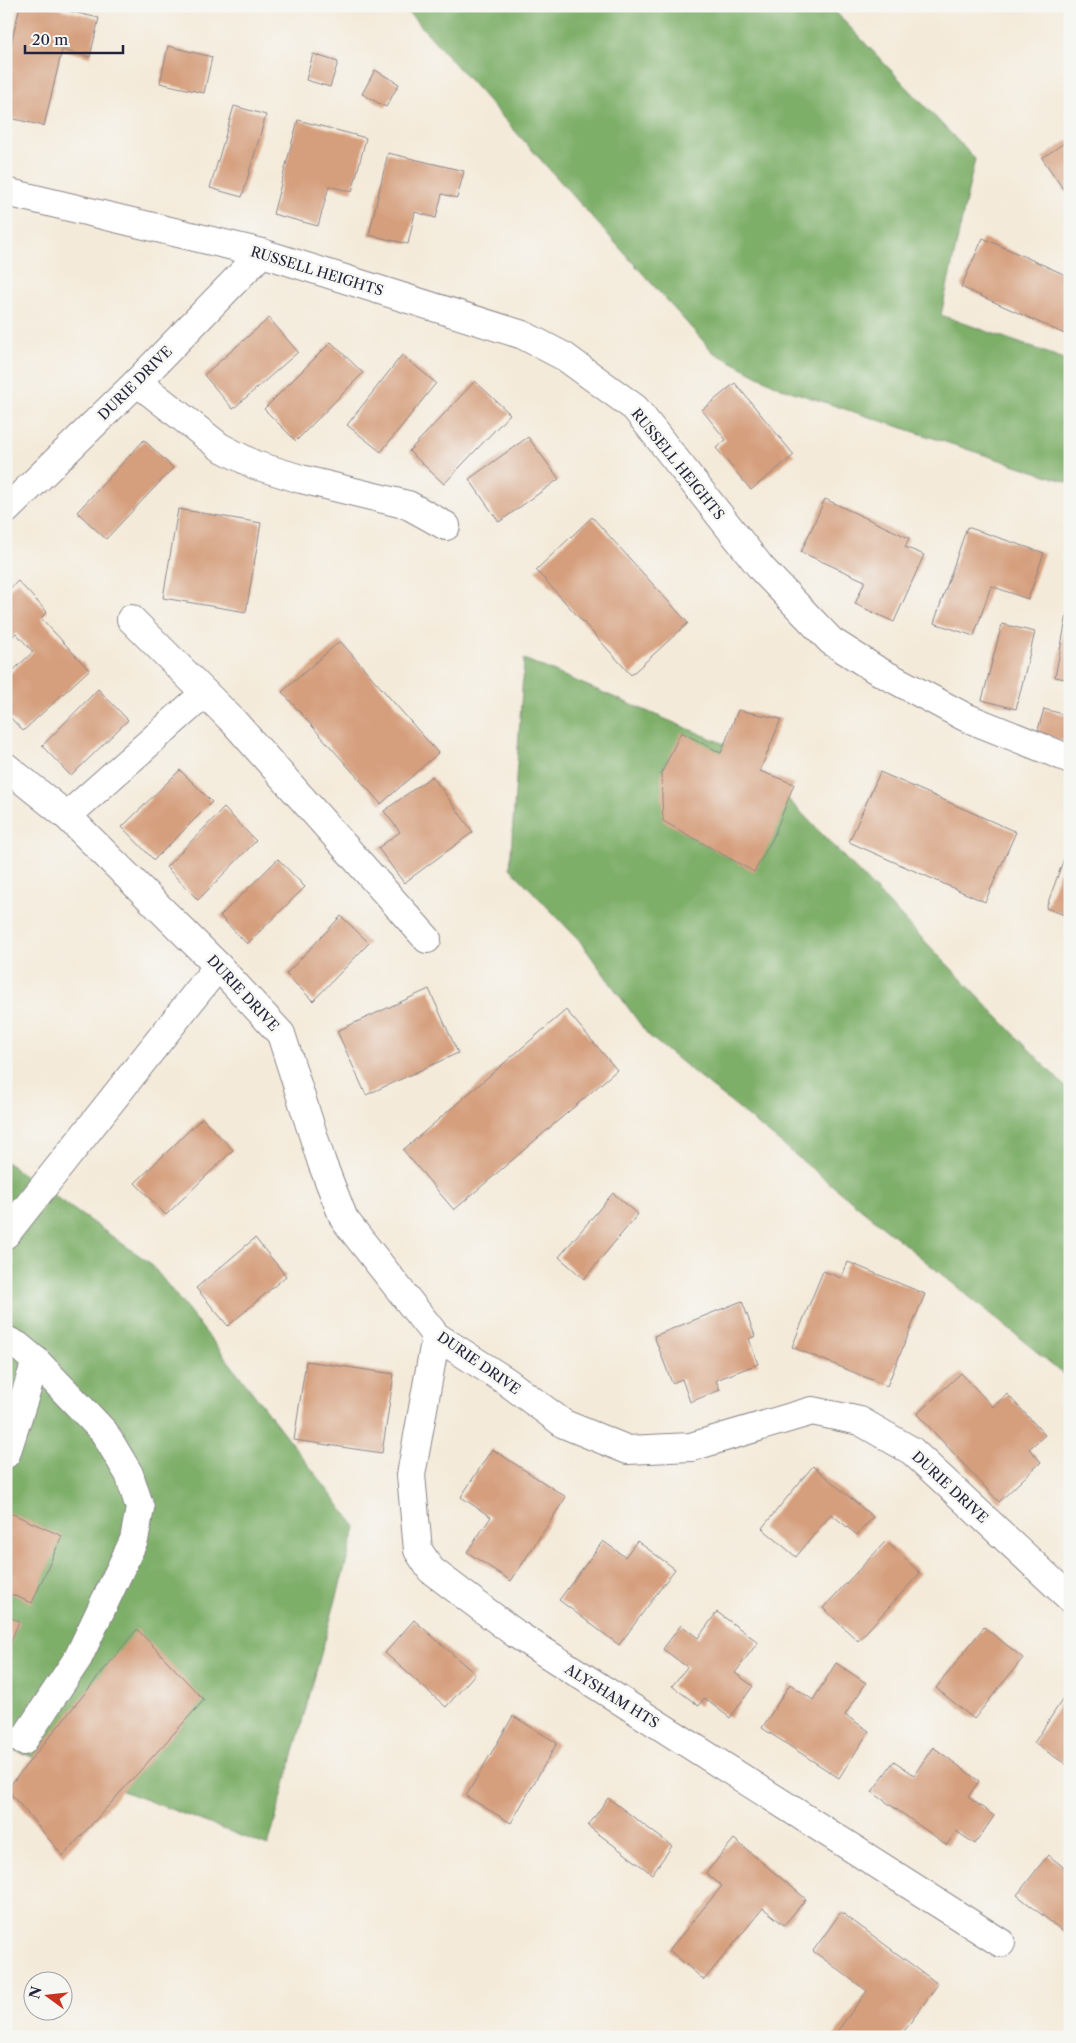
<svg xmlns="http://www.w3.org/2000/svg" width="1076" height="2043" font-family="'Libre Caslon Text',serif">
	<rect width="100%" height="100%" fill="#f6f6f2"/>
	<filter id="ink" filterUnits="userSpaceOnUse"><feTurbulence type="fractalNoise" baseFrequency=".02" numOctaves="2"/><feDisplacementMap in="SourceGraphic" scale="10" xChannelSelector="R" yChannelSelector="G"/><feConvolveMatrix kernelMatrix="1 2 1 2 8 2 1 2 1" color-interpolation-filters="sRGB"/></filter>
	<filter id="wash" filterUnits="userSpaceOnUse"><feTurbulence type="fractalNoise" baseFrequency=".0096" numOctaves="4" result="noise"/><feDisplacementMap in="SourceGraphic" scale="20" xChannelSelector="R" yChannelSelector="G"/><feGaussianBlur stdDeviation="1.12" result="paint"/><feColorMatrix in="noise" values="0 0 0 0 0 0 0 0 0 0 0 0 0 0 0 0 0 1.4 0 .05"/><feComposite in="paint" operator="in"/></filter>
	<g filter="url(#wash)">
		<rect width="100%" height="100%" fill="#f4ead9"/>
		<g fill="#7eaf69" stroke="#506852">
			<path d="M403,6H830L975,159L941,315L1070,361V483L781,388L713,352Z"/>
			<path d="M524,659L743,752L1070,1092V1379L648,1035L579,940L510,868Z"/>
			<path d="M6,1162L150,1263L219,1349L356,1527L268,1846L6,1747Z"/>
		</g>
		<g id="blocks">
			<g fill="#d59f7d">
				<path d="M20,6H47L99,18L90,57L62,50L44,126L6,117V65Z"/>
				<path d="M168,46L212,57L204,93L160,83Z"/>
				<path d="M313,54L338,62L330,87L306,80Z"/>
				<path d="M375,70L399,84L386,107L362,94Z"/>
				<path d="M234,106L266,115L242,197L210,188Z"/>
				<path d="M298,120L366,138L352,192L329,186L318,226L273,214Z"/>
				<path d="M1070,139V199L1042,158Z"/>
				<path d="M388,153L464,171L457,198L442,194L436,218L415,212L408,244L369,235Z"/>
				<path d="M983,238L1070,277V330L1067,335L961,287Z"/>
				<path d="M269,318L298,352L233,409L204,375Z"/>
				<path d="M331,342L363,373L296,441L264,409Z"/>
				<path d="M402,355L436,383L381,452L347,425Z"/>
				<path d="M475,381L510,414L444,484L409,451Z"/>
				<path d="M735,383L794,455L751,490L716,448L726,440L702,410Z"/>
				<path d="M528,437L559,479L499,522L469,479Z"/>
				<path d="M144,440L173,468L106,539L77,512Z"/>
				<path d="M825,499L909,538L905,547L924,555L894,622L855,604L865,581L801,552Z"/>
				<path d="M178,509L261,523L246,612L163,598Z"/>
				<path d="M592,517L688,623L631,675L536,570Z"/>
				<path d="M967,527L1044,553L1028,599L991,586L974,636L934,623Z"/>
				<path d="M18,581L47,612L41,618L89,670L23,731L6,713V677L33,652L16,633L6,643V592Z"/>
				<path d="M1069,604H1070V680L1055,677Z"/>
				<path d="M1002,624L1035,632L1016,709L982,700Z"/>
				<path d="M340,641L438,753L381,804L282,692Z"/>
				<path d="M98,689L128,720L71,776L42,746Z"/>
				<path d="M1044,709L1070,716V743L1037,733Z"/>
				<path d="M738,710L781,719L760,771L794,784L773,838L754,872L663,821L661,774L681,732L721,753Z"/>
				<path d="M180,770L212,802L154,860L122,827Z"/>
				<path d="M880,772L1016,832L985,902L849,842Z"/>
				<path d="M432,776L473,832L404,883L378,848L400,832L384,811Z"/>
				<path d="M224,808L256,841L198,900L166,867Z"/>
				<path d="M1066,853L1070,854V917L1046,908Z"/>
				<path d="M278,859L305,887L247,944L220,916Z"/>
				<path d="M341,916L369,943L313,1001L286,974Z"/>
				<path d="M429,989L458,1053L366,1095L337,1031Z"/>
				<path d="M566,1010L617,1070L454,1210L403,1150Z"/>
				<path d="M202,1118L233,1150L166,1215L135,1183Z"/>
				<path d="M613,1193L638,1214L584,1279L559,1257Z"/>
				<path d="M255,1238L286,1276L228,1326L196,1288Z"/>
				<path d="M848,1262L925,1294L887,1386L792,1347L823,1271L841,1278Z"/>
				<path d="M742,1301L755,1336L749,1339L758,1364L716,1380L720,1390L690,1402L682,1379L672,1383L654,1336Z"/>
				<path d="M306,1361L394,1374L382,1453L294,1440Z"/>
				<path d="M961,1373L993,1407L1007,1394L1045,1435L1029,1449L1041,1462L999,1502L917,1414Z"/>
				<path d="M492,1449L566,1497L511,1581L467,1552L491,1517L461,1497Z"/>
				<path d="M813,1466L873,1517L857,1535L831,1514L796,1557L762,1528Z"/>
				<path d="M6,1511L62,1536L32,1603L6,1592Z"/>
				<path d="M603,1541L625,1557L637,1541L675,1569L619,1645L559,1600Z"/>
				<path d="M886,1541L920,1573L858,1641L823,1608Z"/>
				<path d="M717,1612L758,1642L735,1673L753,1686L730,1718L704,1698L699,1706L672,1686L687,1667L663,1649L681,1625L698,1638Z"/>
				<path d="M6,1616L19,1621L6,1654Z"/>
				<path d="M414,1620L475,1674L446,1707L385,1653Z"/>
				<path d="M984,1627L1023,1658L974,1719L936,1688Z"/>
				<path d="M137,1629L204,1700L63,1856L7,1789Z"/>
				<path d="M836,1663L866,1683L845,1715L869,1731L839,1778L762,1728L790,1684L813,1700Z"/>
				<path d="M1070,1688V1767L1034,1743Z"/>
				<path d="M513,1716L557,1743L511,1823L466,1796Z"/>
				<path d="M933,1747L979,1781L968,1797L994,1816L975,1844L956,1831L947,1845L872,1792L894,1761L914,1775Z"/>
				<path d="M608,1798L672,1846L652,1874L588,1826Z"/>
				<path d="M734,1839L806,1899L784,1925L763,1908L704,1980L669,1950L722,1886L706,1873Z"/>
				<path d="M1048,1855L1070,1872V1937L1017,1895Z"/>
				<path d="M841,1912L938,1984L900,2037H833L867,1991L813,1951Z"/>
				<path d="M6,1955H9L8,1975H6Z"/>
			</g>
		</g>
	</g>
	<g filter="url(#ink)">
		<use href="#blocks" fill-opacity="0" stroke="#8b868a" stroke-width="1"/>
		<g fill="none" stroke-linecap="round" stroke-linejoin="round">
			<g stroke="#8b868a" stroke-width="30">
				<g id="minor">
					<path d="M6,192L262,253L523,335L565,357L635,408L762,569L831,641L875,669L965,717L1070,759"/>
					<path d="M137,382L220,447L255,465L301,479L408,505L446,526"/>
					<path d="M6,510L137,382L262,253"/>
					<path d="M131,619L234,722L427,939"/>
					<path d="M6,767L67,816L218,966L281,1034L322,1163L344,1219L436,1336L506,1381L564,1424L628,1450L691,1447L812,1411L860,1421L912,1451L1070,1598"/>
					<path d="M67,816L205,693"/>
					<path d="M6,1234L218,966"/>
					<path d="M436,1336L411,1475L418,1550L431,1570L516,1634L1001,1943"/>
					<path d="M6,1340L18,1346L36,1361L104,1432L129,1474L140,1508L134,1540L78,1658L23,1741"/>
					<path d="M6,1454L36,1361"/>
				</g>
			</g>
			<use href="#minor" stroke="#fff" stroke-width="28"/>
		</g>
	</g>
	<g text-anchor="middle" stroke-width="5" stroke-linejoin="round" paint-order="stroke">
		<g font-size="14" fill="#22223b" stroke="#f6f6f2">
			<text transform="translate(317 271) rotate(17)" y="5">RUSSELL HEIGHTS</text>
			<text transform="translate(135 383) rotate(-45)" y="5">DURIE DRIVE</text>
			<text transform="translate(678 464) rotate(51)" y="5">RUSSELL HEIGHTS</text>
			<text transform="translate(243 993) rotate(47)" y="5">DURIE DRIVE</text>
			<text transform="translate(479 1363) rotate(35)" y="5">DURIE DRIVE</text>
			<text transform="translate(950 1487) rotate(43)" y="5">DURIE DRIVE</text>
			<text transform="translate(612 1696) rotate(32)" y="5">ALYSHAM HTS</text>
		</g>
	</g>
	<rect width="1076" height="2043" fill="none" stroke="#f6f6f2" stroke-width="25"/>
	<g transform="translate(48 1996) rotate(285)"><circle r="24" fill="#f6f6f2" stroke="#a1a1a9"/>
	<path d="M0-4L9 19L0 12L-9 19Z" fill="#c8321e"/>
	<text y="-8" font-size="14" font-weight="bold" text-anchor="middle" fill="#22223b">N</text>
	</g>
	<path d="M25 45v8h98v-8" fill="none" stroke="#22223b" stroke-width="2.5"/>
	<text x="32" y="45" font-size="15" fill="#22223b" stroke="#f6f6f2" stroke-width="4" paint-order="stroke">20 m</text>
</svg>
